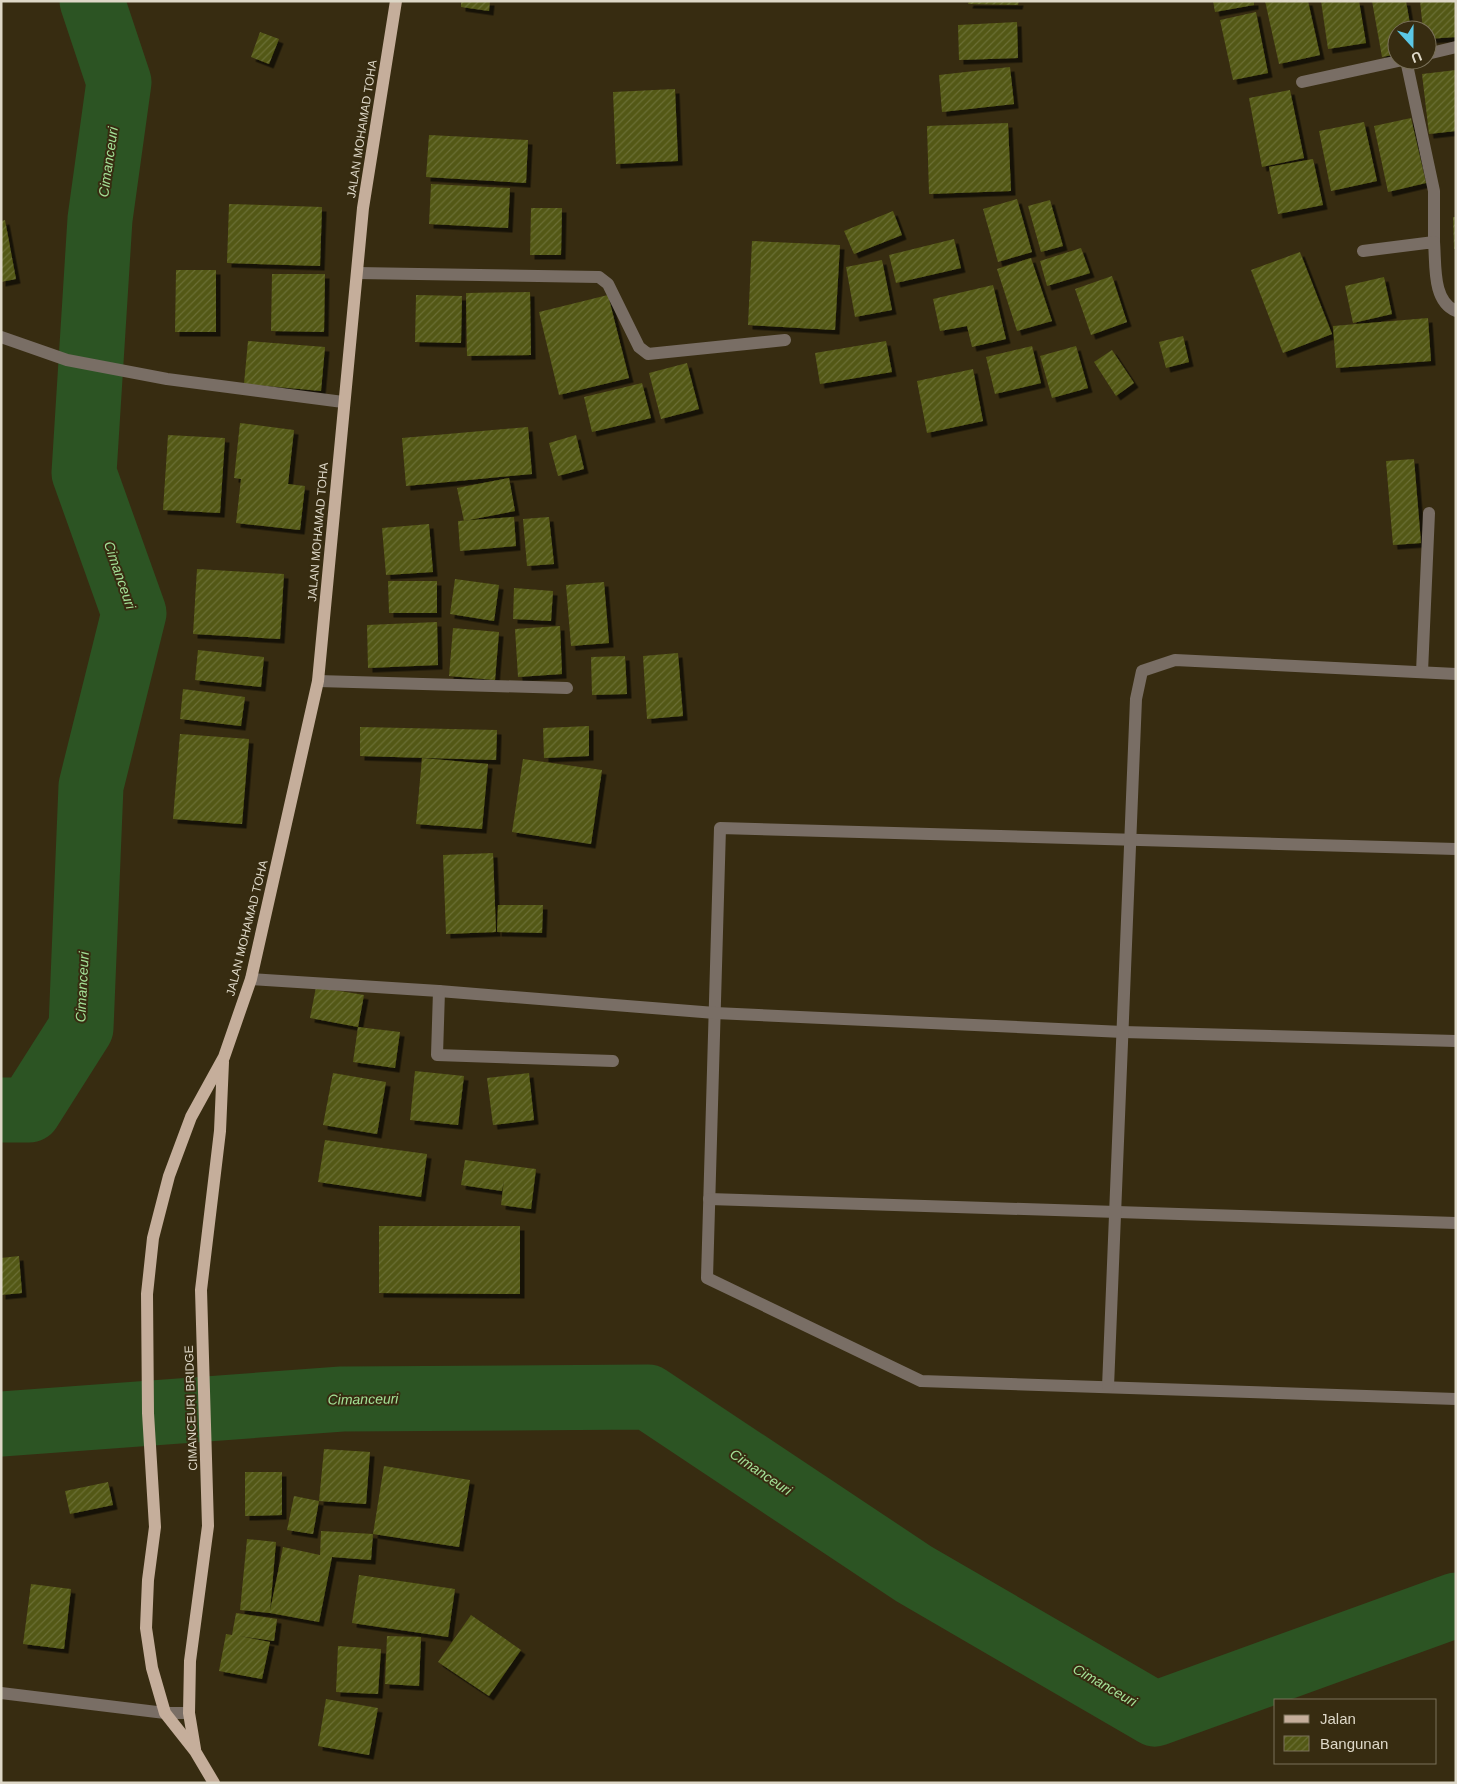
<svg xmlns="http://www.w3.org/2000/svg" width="1457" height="1784" font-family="Helvetica,sans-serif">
	<defs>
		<pattern id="building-hatch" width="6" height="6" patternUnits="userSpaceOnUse" patternTransform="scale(1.25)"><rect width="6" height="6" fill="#535815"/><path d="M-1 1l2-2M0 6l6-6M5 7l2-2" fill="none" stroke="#6b6f36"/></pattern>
		<filter id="shadow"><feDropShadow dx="4.5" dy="4.5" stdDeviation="0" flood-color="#0009"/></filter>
	</defs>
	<rect width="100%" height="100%" fill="#372c11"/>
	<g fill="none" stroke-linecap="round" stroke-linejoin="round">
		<g stroke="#2c5423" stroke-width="65">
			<path d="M1,1110H29L81,1028L91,786L134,613L84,473L100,219L119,82L92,1"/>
			<path d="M1,1424L342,1399L648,1397L914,1574L1155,1714L1456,1605"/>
		</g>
	</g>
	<g fill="url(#building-hatch)" filter="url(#shadow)">
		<path d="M461,1H490L489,11L461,7Z"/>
		<path d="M969,1H1019L1018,5L968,4Z"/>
		<path d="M1213,1H1254V5L1215,12Z"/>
		<path d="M1265,1H1308L1320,55L1279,64Z"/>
		<path d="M1321,1H1359L1366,43L1328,49Z"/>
		<path d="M1372,1H1406L1411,30H1397V54L1382,57Z"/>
		<path d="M1420,1H1456V37L1427,39V30H1423Z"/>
		<path d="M1256,12L1268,73L1233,80L1220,20Z"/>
		<path d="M1017,22L1018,58L959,60L958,25Z"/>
		<path d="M260,32L279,39L269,64L251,57Z"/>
		<path d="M1010,67L1014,104L942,112L939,75Z"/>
		<path d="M1456,70V131L1429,134L1422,74Z"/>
		<path d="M675,89L678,161L616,164L613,92Z"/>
		<path d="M1290,90L1304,158L1262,167L1249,98Z"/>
		<path d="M1411,118L1426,183L1388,192L1374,126Z"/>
		<path d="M1364,122L1377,181L1331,191L1319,131Z"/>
		<path d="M1008,123L1011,191L929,194L927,126Z"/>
		<path d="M429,135L528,140L526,183L426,177Z"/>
		<path d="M1313,159L1323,205L1278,214L1269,167Z"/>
		<path d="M431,184L510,188L508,228L429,224Z"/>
		<path d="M1017,199L1032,252L998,262L983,209Z"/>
		<path d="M1050,200L1063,246L1041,252L1028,206Z"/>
		<path d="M229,204L322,207L320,266L227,263Z"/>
		<path d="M531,208H562L561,255H530Z"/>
		<path d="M893,211L902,235L854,254L844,231Z"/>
		<path d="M1453,217H1456V249H1454Z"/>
		<path d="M5,220L16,279L1,282V221Z"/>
		<path d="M954,239L961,268L896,283L889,255Z"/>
		<path d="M752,241L840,245L835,330L748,325Z"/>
		<path d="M1081,248L1090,273L1047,286L1040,261Z"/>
		<path d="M1300,252L1332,334L1283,353L1251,270Z"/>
		<path d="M1031,258L1052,321L1017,331L997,269Z"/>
		<path d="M882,260L892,310L855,317L846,267Z"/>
		<path d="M176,270H216V332H175Z"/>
		<path d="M272,274H325L324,332L271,331Z"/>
		<path d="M1112,276L1127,322L1091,335L1075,289Z"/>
		<path d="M1384,277L1392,314L1353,323L1345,286Z"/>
		<path d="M993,285L1006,339L972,347L967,326L940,331L933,299Z"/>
		<path d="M530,292L531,355L467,356L466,293Z"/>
		<path d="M416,295L462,296L461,343L415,342Z"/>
		<path d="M608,295L629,378L559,395L539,312Z"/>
		<path d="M1428,318L1431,361L1336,368L1333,326Z"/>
		<path d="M1183,336L1189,362L1166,368L1159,342Z"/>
		<path d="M248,341L325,347L321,391L244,384Z"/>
		<path d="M886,341L892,372L820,384L815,353Z"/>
		<path d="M1032,346L1041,383L995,394L986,357Z"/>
		<path d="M1076,346L1088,388L1052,398L1040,356Z"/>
		<path d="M1112,350L1134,383L1116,396L1094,362Z"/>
		<path d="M687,363L699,409L661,419L649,373Z"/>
		<path d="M973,369L983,421L927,433L917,381Z"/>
		<path d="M642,383L651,418L592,432L584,397Z"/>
		<path d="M240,423L294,430L288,484L305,486L300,530L236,523L241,479L234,478Z"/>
		<path d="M528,427L532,474L406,486L402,438Z"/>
		<path d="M168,435L225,438L220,513L163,510Z"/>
		<path d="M576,435L584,469L558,476L549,443Z"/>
		<path d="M1414,459L1421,543L1393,545L1386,461Z"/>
		<path d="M509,478L515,511L464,521L457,488Z"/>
		<path d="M514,517L516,546L460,551L458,521Z"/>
		<path d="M549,517L554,564L527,566L523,519Z"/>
		<path d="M429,524L433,572L386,575L382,528Z"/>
		<path d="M197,569L284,574L280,639L193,634Z"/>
		<path d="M455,579L499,585L494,621L450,614Z"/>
		<path d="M388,581H437V613H389Z"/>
		<path d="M604,582L609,643L571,646L566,585Z"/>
		<path d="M514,588L553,591L551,621L513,619Z"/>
		<path d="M437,622L438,665L368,668L367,625Z"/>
		<path d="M560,626L562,674L518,677L515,629Z"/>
		<path d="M453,628L499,632L495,680L449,676Z"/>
		<path d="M198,650L264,657L261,687L195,680Z"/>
		<path d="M678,653L683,716L647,719L643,656Z"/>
		<path d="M625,656L627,694L592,695L591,657Z"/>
		<path d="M183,689L245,697L241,726L180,719Z"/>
		<path d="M589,726V756L544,758L543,728Z"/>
		<path d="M360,727L497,730L496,760L360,756Z"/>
		<path d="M180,734L249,739L242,824L173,819Z"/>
		<path d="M422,758L488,764L482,829L416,824Z"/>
		<path d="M523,759L602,770L591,844L512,832Z"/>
		<path d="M493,853L496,932L446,934L443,855Z"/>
		<path d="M498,905H543L542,933L497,932Z"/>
		<path d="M316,987L364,995L358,1027L310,1018Z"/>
		<path d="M358,1027L400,1032L395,1068L353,1062Z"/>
		<path d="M415,1071L464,1076L458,1125L410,1120Z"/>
		<path d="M333,1073L386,1082L377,1134L323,1125Z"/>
		<path d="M529,1073L534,1120L493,1125L487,1078Z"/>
		<path d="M325,1140L427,1154L421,1197L318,1182Z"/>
		<path d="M465,1160L536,1169L531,1209L501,1205L504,1180L502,1191L461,1185Z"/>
		<path d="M379,1226H520V1294L379,1293Z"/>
		<path d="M19,1256L22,1293L1,1295V1258Z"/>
		<path d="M324,1449L370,1452L366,1504L319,1501Z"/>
		<path d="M384,1466L470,1480L459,1547L373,1534L371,1560L332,1557L319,1622L270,1613L240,1610L247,1539L276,1542L270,1611L283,1547L320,1555L321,1531L373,1534Z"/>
		<path d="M245,1472H282V1515L245,1516Z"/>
		<path d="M108,1482L113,1505L70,1514L65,1491Z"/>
		<path d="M294,1496L319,1501L313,1534L287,1530Z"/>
		<path d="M359,1575L455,1589L448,1637L352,1623Z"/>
		<path d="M31,1584L71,1589L64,1649L23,1644Z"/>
		<path d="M236,1613L277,1619L274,1641L239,1636L270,1642L262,1679L219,1671L226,1634L232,1635Z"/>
		<path d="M471,1615L521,1650L489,1696L438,1662Z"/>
		<path d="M387,1636L421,1637L419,1686L385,1684Z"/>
		<path d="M338,1646L381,1649L378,1694L336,1692Z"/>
		<path d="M326,1699L378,1708L369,1755L318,1746Z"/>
	</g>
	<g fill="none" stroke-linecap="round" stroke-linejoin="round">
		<g stroke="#796e65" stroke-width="12">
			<path d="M1427,54L1456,47"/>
			<path d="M1406,60L1434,191V242"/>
			<path d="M1302,82L1403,60"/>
			<path d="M1363,251L1434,242C1436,265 1432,301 1456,311"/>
			<path d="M357,273L599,277L608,284L639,347L648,354L785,340"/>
			<path d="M1,337L67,360L167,379L343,402"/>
			<path d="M1422,672L1429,513"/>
			<path d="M318,681L567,688"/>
			<path d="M1456,849L720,828L707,1278L921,1381L1456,1399"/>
			<path d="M251,979L439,991L715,1013L1123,1032L1456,1041"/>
			<path d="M439,991L437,1055L613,1061"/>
			<path d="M709,1199L1456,1223"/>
			<path d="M1108,1387L1136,699L1142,671L1175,660L1456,674"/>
			<path d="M1,1693L165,1713H189"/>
		</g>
		<g stroke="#c5ae9b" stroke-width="12">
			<path d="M195,1749L189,1713L190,1661L208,1526L201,1290L220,1131L223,1062"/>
			<path d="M214,1783L195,1751L165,1713L152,1668L146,1628L148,1580L155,1527L148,1413L147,1294L153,1238L169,1176L191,1117L224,1057L251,979L318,681L363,208L396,1"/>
		</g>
	</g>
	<g text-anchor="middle" stroke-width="4" stroke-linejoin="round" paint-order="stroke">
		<g font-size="12" fill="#ded8c8" stroke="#372c11">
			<text transform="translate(362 129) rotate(-81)" y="4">JALAN MOHAMAD TOHA</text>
			<text transform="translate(318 532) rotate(-85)" y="4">JALAN MOHAMAD TOHA</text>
			<text transform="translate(247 928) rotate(-76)" y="4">JALAN MOHAMAD TOHA</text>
			<text transform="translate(191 1408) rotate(-92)" y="4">CIMANCEURI BRIDGE</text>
		</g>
		<g font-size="14" font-style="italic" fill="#a4e197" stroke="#372c11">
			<text transform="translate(108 162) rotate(-82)" y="5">Cimanceuri</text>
			<text transform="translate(120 575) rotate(71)" y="5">Cimanceuri</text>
			<text transform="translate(82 987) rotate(-87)" y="5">Cimanceuri</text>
			<text transform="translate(363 1399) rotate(-1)" y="5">Cimanceuri</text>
			<text transform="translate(761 1472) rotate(34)" y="5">Cimanceuri</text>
			<text transform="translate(1105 1685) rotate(30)" y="5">Cimanceuri</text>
		</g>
	</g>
	<rect width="1457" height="1784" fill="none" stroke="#ded8c8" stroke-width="5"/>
	<rect x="1274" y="1699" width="162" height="65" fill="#372c11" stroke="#7a715a"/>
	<rect x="1284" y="1715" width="25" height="8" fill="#c5ae9b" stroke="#7a715a"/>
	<text x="1320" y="1724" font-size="15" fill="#ded8c8">Jalan</text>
	<rect x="1284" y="1736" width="25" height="15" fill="url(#building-hatch)" stroke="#7a715a"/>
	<text x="1320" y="1749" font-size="15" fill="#ded8c8">Bangunan</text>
	<g transform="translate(1412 45) rotate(159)"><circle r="24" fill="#372c11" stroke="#7a715a"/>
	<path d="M0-4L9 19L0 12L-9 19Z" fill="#5bc8e6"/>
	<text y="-8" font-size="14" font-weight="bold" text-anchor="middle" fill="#ded8c8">U</text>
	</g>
</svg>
